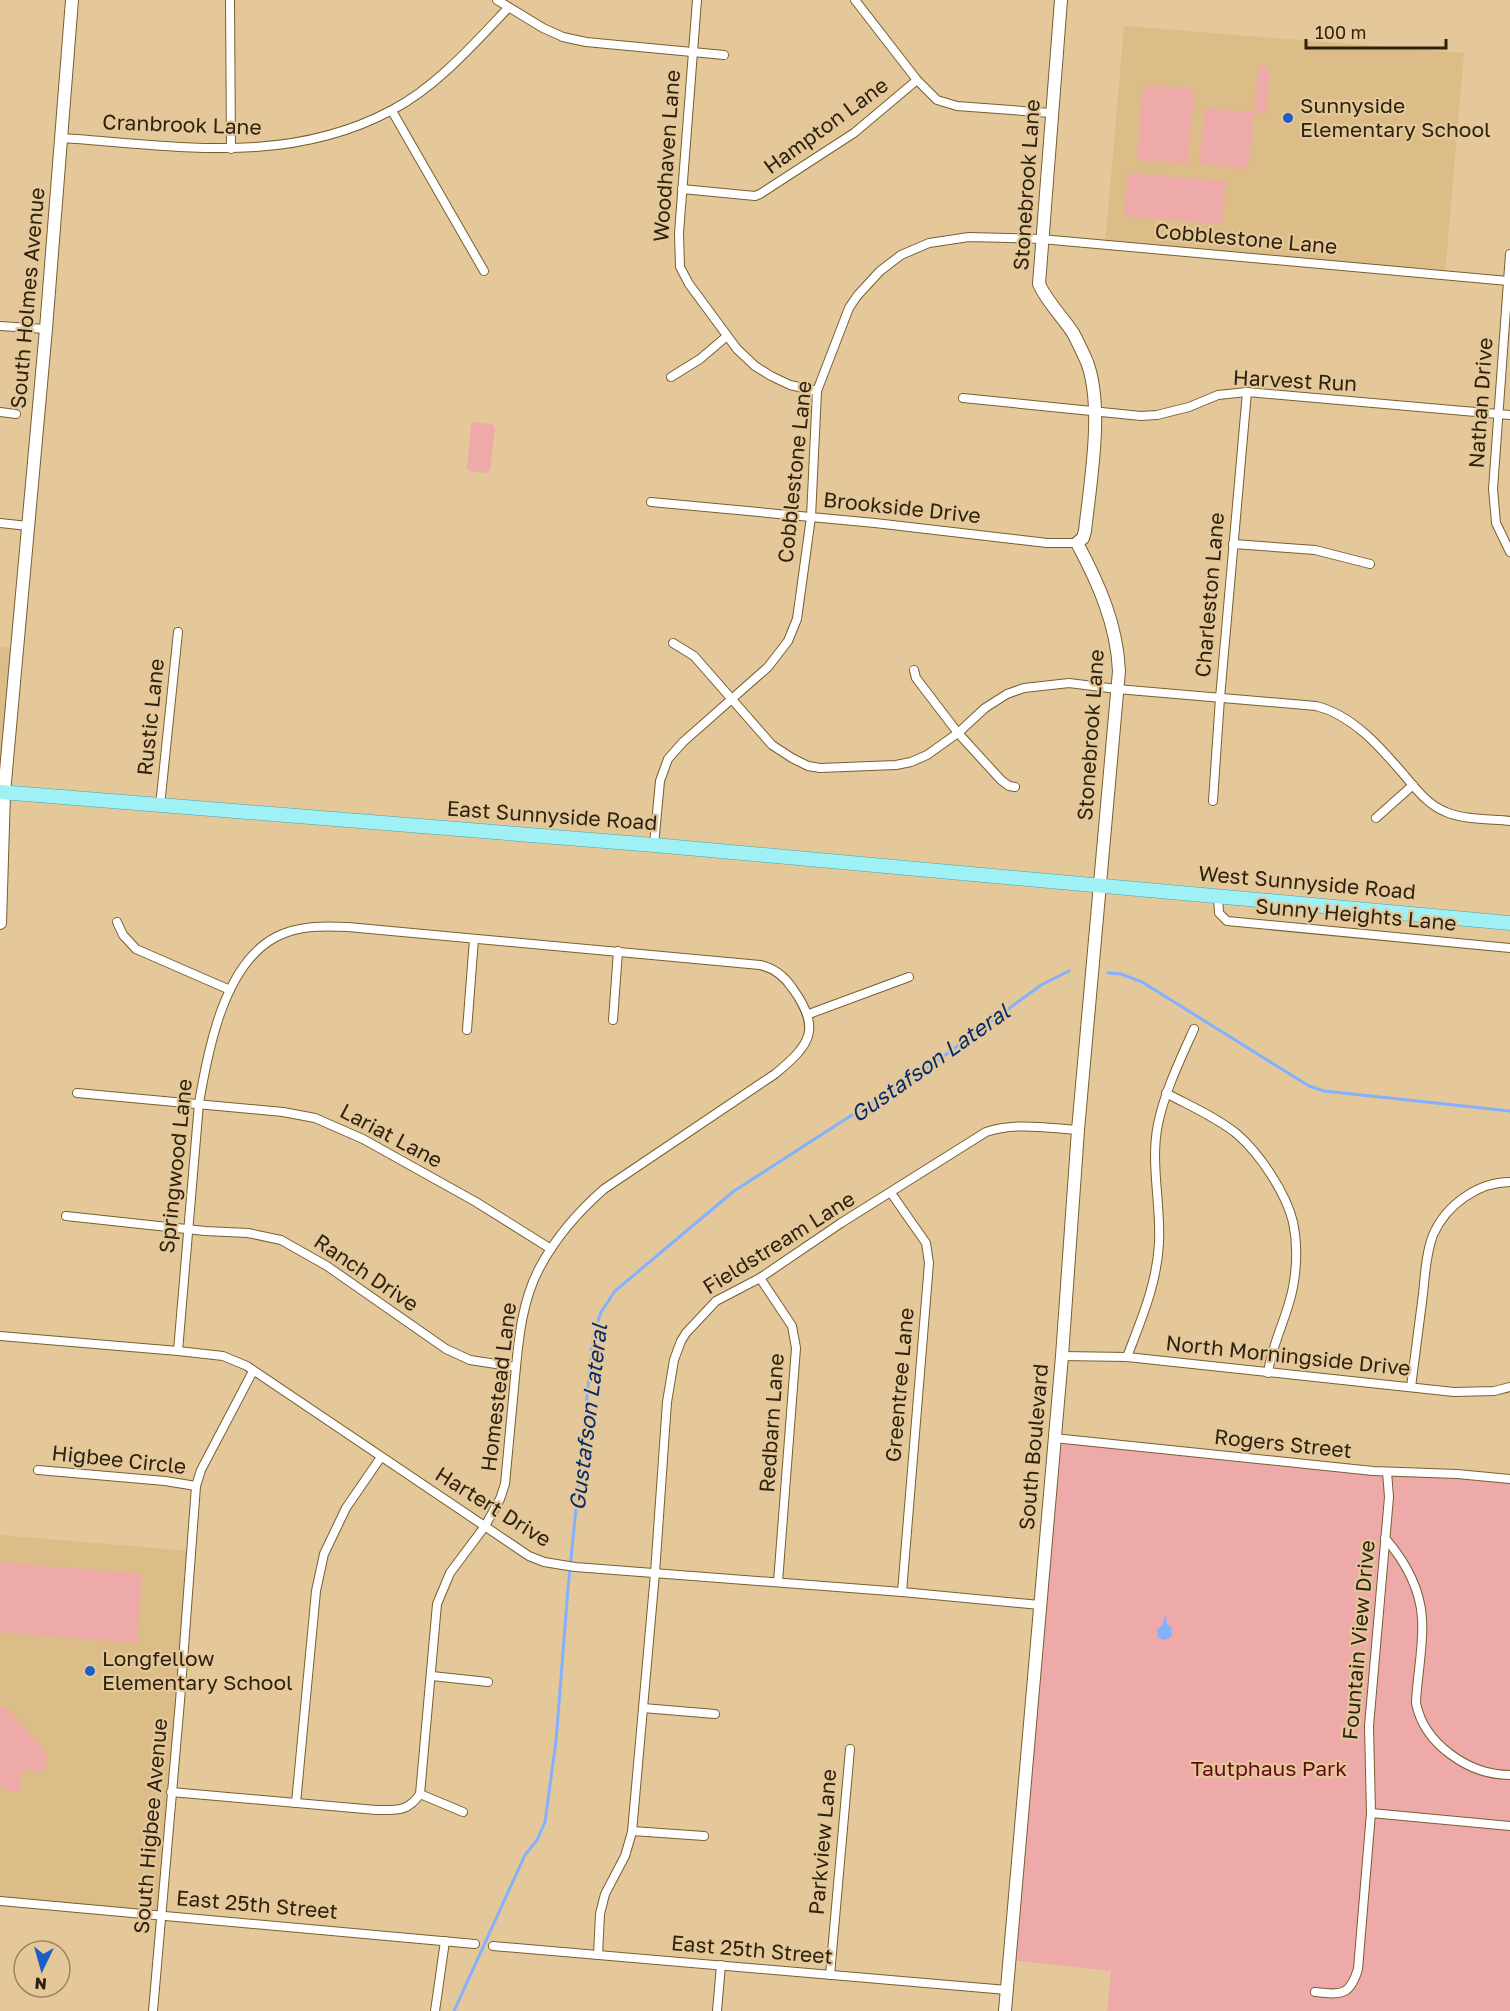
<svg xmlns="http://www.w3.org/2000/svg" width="1510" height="2011" font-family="'Golos Text',sans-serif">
	<rect width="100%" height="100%" fill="#e4c899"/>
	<g fill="#dcbd87">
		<path d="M1124,26L1464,53L1445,275L1105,245Z"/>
		<path d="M0,647L17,648L0,792Z"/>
		<path d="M0,1535L191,1551L161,1914L0,1901Z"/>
	</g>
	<g fill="#eeaaa9">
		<path d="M1258,66L1270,67L1266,114L1254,113L1248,169L1199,164L1205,108L1254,112Z"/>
		<path d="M1143,85L1194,89L1188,164L1137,160Z"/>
		<path d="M1128,173L1226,181L1222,224L1124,216Z"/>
		<path d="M474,422L492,424L495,428L490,470L487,473L469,471L467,468L471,425Z"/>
		<path d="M1054,1438L1155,1450L1510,1479V2011H1107L1111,1971L1009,1960Z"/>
		<path d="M0,1562L142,1574L137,1643L0,1632Z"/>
		<path d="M0,1707L7,1708L47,1754L45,1772L22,1770L20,1792L4,1790L0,1786Z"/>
	</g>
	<path fill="#84b1fe" d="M1166,1616L1167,1624L1171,1627L1172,1634L1170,1638L1163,1640L1158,1637L1157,1630L1163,1624L1164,1617Z"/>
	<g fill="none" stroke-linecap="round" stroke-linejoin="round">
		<g stroke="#84b1fe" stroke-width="3">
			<path d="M1108,973L1121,974L1142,982L1309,1086L1324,1091L1510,1111"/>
			<path d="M454,2011L525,1855L537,1840L545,1822L556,1741L568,1589L593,1337L601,1312L615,1291L734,1191L852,1115L906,1084L1041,985L1069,971"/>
		</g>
		<g stroke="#785f33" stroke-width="10">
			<g id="street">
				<path d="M230,0L231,149"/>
				<path d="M497,0L543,28L563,37L586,42L724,55"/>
				<path d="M697,0L679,233L680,267L689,284L737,349L755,366L771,376L790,385L817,391"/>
				<path d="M855,0L917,80L937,100L957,106L1051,113"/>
				<path d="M392,111L484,271"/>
				<path d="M61,138C174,145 286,167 392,110C436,87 474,44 508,8"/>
				<path d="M682,189L755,196L760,194L854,133L917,80"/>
				<path d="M1510,254L1493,489L1496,523L1510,552"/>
				<path d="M0,326L46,329"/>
				<path d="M671,377L700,359L727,336"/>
				<path d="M963,398L1141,416L1157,415L1189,407L1218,395L1247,392L1510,415"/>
				<path d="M0,412L16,414"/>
				<path d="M651,502L875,523L1047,543H1077"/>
				<path d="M0,523L28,526"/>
				<path d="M1233,544L1315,550L1370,564"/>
				<path d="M673,643L694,656L772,745L792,758L808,766L820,768L896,765L911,762L927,755L958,733L985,708L1007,694L1024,688L1069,683L1117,689L1316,706C1353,715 1381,748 1405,776C1416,789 1429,806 1446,812C1465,820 1490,819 1510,821"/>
				<path d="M914,670L916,678L958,733L1001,780L1009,786L1015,787"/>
				<path d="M1213,801L1220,698L1247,392"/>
				<path d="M160,806L178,632"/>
				<path d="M1376,818L1413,785"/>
				<path d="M654,845L660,781L668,759L683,742L768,667L788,641L797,619L811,517L817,391L849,308L857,296L880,271L901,255L929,243L969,237L1041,239L1508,281"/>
				<path d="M1218,896L1219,913L1227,921L1510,948"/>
				<path d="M117,922L123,935L136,949L230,990"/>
				<path d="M809,1014L909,977"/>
				<path d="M613,1020L618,951"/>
				<path d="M467,1030L474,939"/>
				<path d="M77,1093L283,1112L315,1118L363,1139L476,1202L551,1249"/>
				<path d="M1166,1093C1190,1106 1216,1117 1237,1134C1260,1154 1286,1193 1293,1222C1297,1241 1297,1262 1294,1281C1290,1313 1272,1341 1268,1373"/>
				<path d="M891,1193L926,1243L929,1263L902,1592"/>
				<path d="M66,1216L205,1231L248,1233L281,1240L327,1266L446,1349L470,1360L516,1367"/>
				<path d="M760,1278L792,1326L796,1348L778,1582"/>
				<path d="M0,1336L178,1351L223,1356L247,1366L529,1556L544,1562L575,1567L902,1592L1040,1605"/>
				<path d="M1062,1356L1127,1357L1454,1392L1494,1391L1510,1387"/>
				<path d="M1127,1357C1141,1320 1157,1284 1159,1243C1161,1203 1150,1163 1158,1124C1165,1091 1180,1060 1194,1029"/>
				<path d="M1411,1387C1415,1356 1419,1325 1423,1294C1425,1275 1426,1253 1433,1235C1446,1205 1478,1182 1510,1182"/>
				<path d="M1054,1438L1373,1471L1457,1474L1510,1479"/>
				<path d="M38,1470L165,1481L196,1486"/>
				<path d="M1385,1538C1404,1560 1420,1588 1422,1618C1424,1646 1417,1675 1416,1703C1424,1744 1469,1775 1510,1775"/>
				<path d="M432,1676L488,1682"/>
				<path d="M643,1708L715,1714"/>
				<path d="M171,1792L376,1810C396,1810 408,1812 420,1794L437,1604L450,1573L485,1526L500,1499L505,1484C508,1452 511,1420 514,1388C518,1347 520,1304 540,1267C556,1237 579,1211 604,1189L775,1074C810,1045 822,1030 793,989C785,977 774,968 760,965L348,927C324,926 299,925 276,937C224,964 208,1050 199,1103L178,1351"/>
				<path d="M420,1794L463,1812"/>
				<path d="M296,1803L316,1591L324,1554L346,1508L381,1457"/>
				<path d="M1371,1813L1510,1826"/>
				<path d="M632,1831L704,1836"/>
				<path d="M0,1901L475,1944"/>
				<path d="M493,1946L1007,1990"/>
				<path d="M598,1955L600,1914L605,1894L625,1856L632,1832L655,1573L667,1402L674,1360L681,1341L686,1333L716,1301L760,1278L841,1223L986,1132C1015,1122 1048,1128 1078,1130"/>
				<path d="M830,1975L850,1749"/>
				<path d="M1315,1992C1341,1995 1350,1996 1358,1969L1371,1813L1369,1726L1389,1497L1387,1472"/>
				<path d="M153,2011L180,1701L196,1486L201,1470L253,1371"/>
				<path d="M435,2011L445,1941"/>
				<path d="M717,2011L721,1965"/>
			</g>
		</g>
		<g stroke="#785f33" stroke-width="14">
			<g id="secondary">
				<path d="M0,923L4,793L46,329L72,0"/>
				<path d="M1005,2011L1062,1356L1078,1130L1119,671C1117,625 1099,584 1077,543L1083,538L1085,531C1090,484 1104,407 1087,362C1083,353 1078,342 1073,333C1062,316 1047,302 1039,284L1061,0"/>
			</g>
		</g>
		<g stroke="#4ea3a2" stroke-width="15">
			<path id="primary" d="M0,792L654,845L1510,923"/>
		</g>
		<use href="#street" stroke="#fff" stroke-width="8"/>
		<use href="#secondary" stroke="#fff" stroke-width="12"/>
		<use href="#primary" stroke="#a0f1f6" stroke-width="14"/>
	</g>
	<g fill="#1c5dc8" stroke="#e4c899" stroke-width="2">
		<circle cx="1288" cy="118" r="6"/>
		<circle cx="90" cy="1671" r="6"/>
	</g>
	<g text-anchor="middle" stroke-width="4.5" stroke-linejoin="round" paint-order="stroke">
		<g font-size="21" fill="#2d2210" stroke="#e4c899" text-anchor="start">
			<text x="1300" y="113">Sunnyside<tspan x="1300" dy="24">Elementary School</tspan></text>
			<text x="102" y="1666">Longfellow<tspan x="102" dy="24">Elementary School</tspan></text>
		</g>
		<g font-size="21" fill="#2d2210" stroke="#e4c899">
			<text transform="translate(182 125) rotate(2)" y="7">Cranbrook Lane</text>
			<text transform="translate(826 126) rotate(-36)" y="7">Hampton Lane</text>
			<text transform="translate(667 156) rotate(-86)" y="7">Woodhaven Lane</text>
			<text transform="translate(1027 185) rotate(-86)" y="7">Stonebrook Lane</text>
			<text transform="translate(1246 239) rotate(5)" y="7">Cobblestone Lane</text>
			<text transform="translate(28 298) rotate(-85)" y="7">South Holmes Avenue</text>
			<text transform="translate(1295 381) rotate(3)" y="7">Harvest Run</text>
			<text transform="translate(1481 403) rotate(-86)" y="7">Nathan Drive</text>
			<text transform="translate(795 472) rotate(-84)" y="7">Cobblestone Lane</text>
			<text transform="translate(902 508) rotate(6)" y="7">Brookside Drive</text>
			<text transform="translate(1210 595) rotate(-85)" y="7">Charleston Lane</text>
			<text transform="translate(151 717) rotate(-84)" y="7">Rustic Lane</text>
			<text transform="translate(1091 735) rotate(-86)" y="7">Stonebrook Lane</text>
			<text transform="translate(552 816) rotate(4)" y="7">East Sunnyside Road</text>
			<text transform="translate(1307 883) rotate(5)" y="7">West Sunnyside Road</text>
			<text transform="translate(1356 915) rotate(5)" y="7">Sunny Heights Lane</text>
			<text transform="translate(391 1136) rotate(28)" y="7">Lariat Lane</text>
			<text transform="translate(176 1166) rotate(-84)" y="7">Springwood Lane</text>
			<text transform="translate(779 1243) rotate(-32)" y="7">Fieldstream Lane</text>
			<text transform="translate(366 1273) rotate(34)" y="7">Ranch Drive</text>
			<text transform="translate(1288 1356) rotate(6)" y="7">North Morningside Drive</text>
			<text transform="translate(900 1385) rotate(-85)" y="7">Greentree Lane</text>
			<text transform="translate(499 1387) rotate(-83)" y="7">Homestead Lane</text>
			<text transform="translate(772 1423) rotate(-86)" y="7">Redbarn Lane</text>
			<text transform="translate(1283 1444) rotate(6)" y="7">Rogers Street</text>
			<text transform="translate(1034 1447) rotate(-85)" y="7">South Boulevard</text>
			<text transform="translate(119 1460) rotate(6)" y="7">Higbee Circle</text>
			<text transform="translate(493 1507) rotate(32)" y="7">Hartert Drive</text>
			<text transform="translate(1359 1640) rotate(-85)" y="7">Fountain View Drive</text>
			<text transform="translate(151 1826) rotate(-85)" y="7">South Higbee Avenue</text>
			<text transform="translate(823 1842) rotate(-85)" y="7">Parkview Lane</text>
			<text transform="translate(257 1905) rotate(5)" y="7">East 25th Street</text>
			<text transform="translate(752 1950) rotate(5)" y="7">East 25th Street</text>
		</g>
		<g font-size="21" fill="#640917" stroke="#e4c899">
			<text x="1269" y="1776">Tautphaus Park</text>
		</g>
		<g font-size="22" font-style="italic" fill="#052c6d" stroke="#e4c899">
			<text transform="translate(930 1063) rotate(-35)" y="8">Gustafson Lateral</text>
			<text transform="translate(588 1417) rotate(-83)" y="8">Gustafson Lateral</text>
		</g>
	</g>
	<g transform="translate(42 1969) rotate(185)"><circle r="28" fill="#e4c899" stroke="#9b8662" stroke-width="1.5"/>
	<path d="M0-4.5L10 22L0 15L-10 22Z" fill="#1c5dc8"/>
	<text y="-9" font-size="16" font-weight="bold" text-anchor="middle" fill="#2d2210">N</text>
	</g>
	<path d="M1306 39v9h140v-9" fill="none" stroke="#2d2210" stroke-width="3"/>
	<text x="1315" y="39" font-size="18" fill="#2d2210" stroke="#e4c899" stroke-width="4.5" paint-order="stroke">100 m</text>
</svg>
